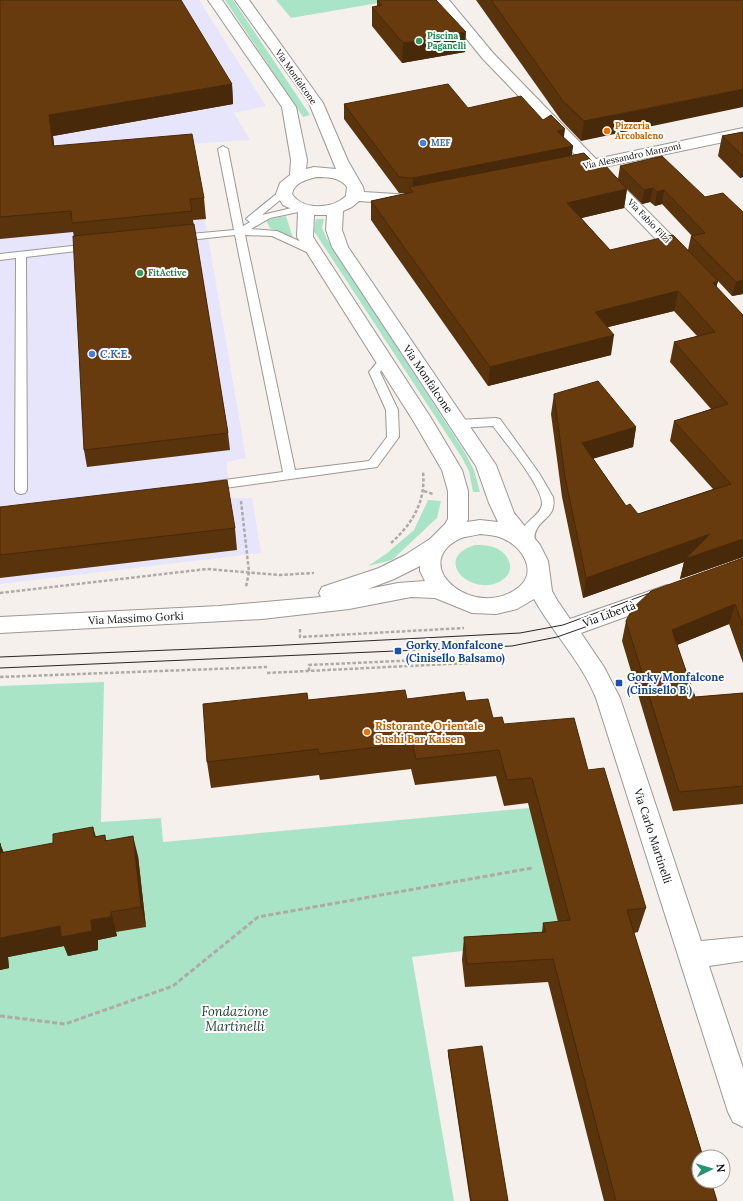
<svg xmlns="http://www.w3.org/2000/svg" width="743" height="1201" font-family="Lora,serif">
	<rect width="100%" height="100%" fill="#f6f0ec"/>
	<path fill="#e7e5fb" d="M0,0H199L266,106L234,113L250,140L192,144L246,458L227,462L230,498H252L261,553L0,584Z"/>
	<g fill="#a9e4c7">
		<path d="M225,0H233L310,115L303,117Z"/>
		<path d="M276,0H382L384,2L291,18Z"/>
		<path d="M286,216L293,238L270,228L266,220Z"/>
		<path d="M316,219H324L322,228L327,239L464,451L474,470L480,492H473L469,471L461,456L314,231Z"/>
		<path d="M428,500L441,501L437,518L392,560L368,566L386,554L414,530Z"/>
		<path d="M475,545C481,545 487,545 493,547C509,552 518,571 501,581C471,598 431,558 475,545Z"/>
		<path d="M104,682L101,822L161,818L163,842L530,808L562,939L412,957L454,1201H0V686Z"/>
	</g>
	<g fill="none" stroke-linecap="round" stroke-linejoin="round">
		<g stroke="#9d9894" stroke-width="2">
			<g id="lane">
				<path d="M223,146L228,149L243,226L250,222L246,219L248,217L280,191H286L288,193L286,195L262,215L300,206L305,209L303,211L270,218L251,229L277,231L319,250L320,252L315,255L311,254L272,236L245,235L295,470L369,461L387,437L386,410L369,372L380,359L384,358L389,361L380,372L398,410L399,437L377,467L210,490L206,489L204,486L206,483L210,482L283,472L235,235L180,241L175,238L180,235L234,230L218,149Z"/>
				<path d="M90,244L95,247L93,249L26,257L27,490L25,493L21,494L17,493L15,490L16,258L0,260V254Z"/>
				<path d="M496,418L500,419L539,473L553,497C558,523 530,517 535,546L533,549L529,550L525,549C510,524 541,519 542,504C543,487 504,441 493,426L458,428L454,427L452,424L454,421L458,420Z"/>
			</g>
		</g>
		<g stroke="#9d9894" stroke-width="2">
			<g id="street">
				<path d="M208,0H222L296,107L307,160L306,169L314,167L336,169L309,103L235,0H249L323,103L348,161L363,187L364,192L411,195L417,197L419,200L417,203L411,205L359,201L352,207L343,211L342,230L348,247L496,465L514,513L540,545L548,561L552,591L557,600L570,619L667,585L675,587L678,593L675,599L581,633L604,667L620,698L701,941L743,937V961L709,966L743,1068V1127L733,1122L728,1112L596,698C581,661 553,633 534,599L517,609L496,614L472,613L435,598L411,597L349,609L262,619L0,633V617L219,606L321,597L319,593L322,587L379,568L405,555L430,539L445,524L448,519V491L442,470L414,422L297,237L298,212L283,205L276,194L280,183L290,175L291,160L282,107ZM316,177C327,177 340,177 347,187L346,196C333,209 303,211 292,194C294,183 305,180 316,177ZM314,215H327L326,230L332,247L476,466L489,503L498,522L480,520L467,522L468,519V491L462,470L431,418L313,237ZM480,534C488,535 497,535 504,539C522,547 538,571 519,587C476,622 407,566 459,539C465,536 473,536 480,534ZM420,566V571L425,581L398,583L368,589L394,579Z"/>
				<path d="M435,0H449L493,53L596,159L743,128V138L604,167L691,255L693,259L691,263L685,264L679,263L589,170L584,171L579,169L576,166L579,163L582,162L483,59Z"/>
			</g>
		</g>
		<g stroke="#afaaa7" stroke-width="2.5" stroke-dasharray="3.5 2" stroke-linecap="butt">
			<path d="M424,491L433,494"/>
			<path d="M241,501L249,572L246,587"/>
			<path d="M391,543C412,524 426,502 423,472"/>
			<path d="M0,593L207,569L279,575L314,573"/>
			<path d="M300,629V637L464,628"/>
			<path d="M309,671V665L488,657"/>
			<path d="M267,673L489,662"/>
			<path d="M0,677L267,667"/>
		</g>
		<path stroke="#afaaa7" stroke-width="3" stroke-dasharray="5 2.5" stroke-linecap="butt" d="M0,1016L65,1024L173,986L258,917L532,868"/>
		<use href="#lane" fill="#fff" fill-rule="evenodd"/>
		<use href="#street" fill="#fff" fill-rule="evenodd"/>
		<g stroke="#2a2726" stroke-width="1">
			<path d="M0,657L267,646L520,633L563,625L658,590"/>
			<path d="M0,668L512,646L557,637L642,607"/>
		</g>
	</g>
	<g fill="#59330b" fill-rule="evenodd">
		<path d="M0,0L232,84L233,104L53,136L54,146L204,198L206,219L193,220L228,433L230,450L87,467L84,450L74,236L73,232L0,239Z"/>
		<path d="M377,0L465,52L402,63L372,26V7L377,6Z"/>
		<path d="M476,0H743L581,141L561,120Z"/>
		<path d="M344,104L468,108L543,120L573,146L571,156L597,166L618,179L620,166L705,197L743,212V294L732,296L718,281L716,287L743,315V557L680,579L684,562L583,598L562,497L551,414L554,394L636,427L633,447L593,458L626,506L638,514L713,489L670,441L674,421L711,409L670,362L674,342L697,336L674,311L608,327L611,355L488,386L371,220V201L407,193H399L344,119ZM627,189L642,204L650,202L655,206L662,204L692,236H691L688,250H610L581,218L624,208Z"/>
		<path d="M743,132V177L740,178L718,156L722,136Z"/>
		<path d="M0,507L235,528L237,550L0,578Z"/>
		<path d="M743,558V663L729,624L677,645L695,697L743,693V804L673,811L622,641L626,621Z"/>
		<path d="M407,699L466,701L504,724L588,770L646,908L638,932L634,933L717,1201H604L548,982L465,987L462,960L464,937L542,932L543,923L558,922L528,803L504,806L496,776L415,785L411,769L320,780L319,775L211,788L207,762L308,700Z"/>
		<path d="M105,835L106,840L138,856L146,927L116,932L117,936L98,940V950L68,956L64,946L8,957L9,968L0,970L4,852Z"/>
		<path d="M448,1050L508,1201H470L448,1055Z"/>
	</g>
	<g fill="#482909">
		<path d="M466,32L465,52L402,63L403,43Z"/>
		<path d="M232,84L233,104L53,136L57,167L53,146L49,115Z"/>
		<path d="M743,89V107L581,141L584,121Z"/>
		<path d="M565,129L563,144L557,131Z"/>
		<path d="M573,146L571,162L413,193V178Z"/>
		<path d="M743,166V177L740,178Z"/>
		<path d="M653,188L650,202L642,204L644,190Z"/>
		<path d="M627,189L624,208L565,222L567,203Z"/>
		<path d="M664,190L662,204L655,206L657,192Z"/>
		<path d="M743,280V294L732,296L736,282Z"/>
		<path d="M718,281L713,300V283Z"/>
		<path d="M678,291L674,311L592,331L595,312Z"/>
		<path d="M614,335L611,355L488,386L490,367Z"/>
		<path d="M636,427L633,447L579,463L582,443Z"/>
		<path d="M710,534L743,539V557L680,579L684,562L583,598L586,578Z"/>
		<path d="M735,604L729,624L667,649L672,630Z"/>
		<path d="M93,827L99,847L94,837Z"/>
		<path d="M133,836L138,856L146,927L141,907Z"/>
		<path d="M0,843L8,863L0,853Z"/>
		<path d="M111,912L117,936L98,940V950L68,956L64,946L8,957L9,968L0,970V938L91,920Z"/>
	</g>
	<g fill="#673b0d" stroke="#482909">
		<path d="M0,0H181L232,84L49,115L53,146L192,134L204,198L190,199L192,211L72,223L71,211L0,217Z"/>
		<path d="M377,0H436L466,32L403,43L372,7L382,5Z"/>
		<path d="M491,0H743V89L584,121L563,101Z"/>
		<path d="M448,84L468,108L521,96L543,120L551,115L565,129L557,131L573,146L413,178L399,177L344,104Z"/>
		<path d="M743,132V156L722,136Z"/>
		<path d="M584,153L597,166L604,164L627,189L567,203L610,250L673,235L718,281L713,283L743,315V539L685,559L710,534L586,578L565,477L554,394L598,381L636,427L582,443L626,506L630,504L638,514L731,484L674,421L728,404L674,342L715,332L678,291L595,312L614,335L490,367L371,201L413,192L409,187Z"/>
		<path d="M662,156L705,197L723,193L743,212V280L736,282L691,236L705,233L664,190L657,192L653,188L644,190L620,166Z"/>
		<path d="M194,224L228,433L84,450L73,236Z"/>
		<path d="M227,480L235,528L0,555V507Z"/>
		<path d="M743,558V626L735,604L672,630L695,697L743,693V786L679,792L626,621L632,609L651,591Z"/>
		<path d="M405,690L407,699L464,692L466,701L488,699L493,718L502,717L504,724L574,718L588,770L604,768L646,908L627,910L703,1157H699V1181H711L717,1201H616L553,959L467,964L464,937L546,932L543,923L570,920L532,778L507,780L499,750L416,759L412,743L319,754L318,749L207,762L203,704L307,693L308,700Z"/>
		<path d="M93,827L94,837L105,835V841L133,836L141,907L111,912V917L91,920L92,931L61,937L60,926L0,938V843V853L53,843V834Z"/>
		<path d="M482,1046L508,1201H471L448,1050Z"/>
	</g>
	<g fill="#2e9e5b" stroke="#fff" stroke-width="1.5">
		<circle cx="419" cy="41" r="4"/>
		<circle cx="140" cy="273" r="4"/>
	</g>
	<g fill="#e8710a" stroke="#fff" stroke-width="1.5">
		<circle cx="607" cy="131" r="4"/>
		<circle cx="367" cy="732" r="4"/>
	</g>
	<g fill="#3f7fe0" stroke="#fff" stroke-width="1.5">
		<circle cx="423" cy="143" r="4"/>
		<circle cx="92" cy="354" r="4"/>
	</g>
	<g fill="#1a4fb4" stroke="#fff" stroke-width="1.5">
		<rect x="394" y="647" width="8" height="8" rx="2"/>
		<rect x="615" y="679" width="8" height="8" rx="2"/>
	</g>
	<g text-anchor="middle" stroke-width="4" stroke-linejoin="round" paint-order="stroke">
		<g font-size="9" font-weight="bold" fill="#27864d" stroke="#fff" text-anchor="start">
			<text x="427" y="39">Piscina<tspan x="427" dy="10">Paganelli</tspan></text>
			<text x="148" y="276">FitActive</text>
		</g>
		<g font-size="9" fill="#0e0c0b" stroke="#fff">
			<text transform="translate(296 77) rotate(55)" y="3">Via Monfalcone</text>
			<text transform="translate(632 156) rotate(-12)" y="3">Via Alessandro Manzoni</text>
			<text transform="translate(649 221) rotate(46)" y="3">Via Fabio Filzi</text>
		</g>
		<g font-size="9" font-weight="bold" fill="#c56008" stroke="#fff" text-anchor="start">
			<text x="615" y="129">Pizzeria<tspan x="615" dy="10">Arcobaleno</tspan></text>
		</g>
		<g font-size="9" font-weight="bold" fill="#366cbe" stroke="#fff" text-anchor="start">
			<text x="431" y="146">MEF</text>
		</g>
		<g font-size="11" font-weight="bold" fill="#366cbe" stroke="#fff" text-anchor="start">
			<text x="100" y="358">C.K.E.</text>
		</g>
		<g font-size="11" fill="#0e0c0b" stroke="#fff">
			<text transform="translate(428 379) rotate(56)" y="4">Via Monfalcone</text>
			<text transform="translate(609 614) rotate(-20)" y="4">Via Libertà</text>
			<text transform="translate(136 618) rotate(-3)" y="4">Via Massimo Gorki</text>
			<text transform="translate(653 836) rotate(72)" y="4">Via Carlo Martinelli</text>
		</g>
		<g font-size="11" font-weight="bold" fill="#164399" stroke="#fff" text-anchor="start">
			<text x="406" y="649">Gorky Monfalcone<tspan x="406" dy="13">(Cinisello Balsamo)</tspan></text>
			<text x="627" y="681">Gorky Monfalcone<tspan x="627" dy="13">(Cinisello B.)</tspan></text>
		</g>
		<g font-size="11" font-weight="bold" fill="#c56008" stroke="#fff" text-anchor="start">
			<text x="375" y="730">Ristorante Orientale<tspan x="375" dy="13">Sushi Bar Kaisen</tspan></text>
		</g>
		<g font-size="13" font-style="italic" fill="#163d2d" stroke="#fff">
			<text x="235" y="1016">Fondazione<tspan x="235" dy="15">Martinelli</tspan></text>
		</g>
	</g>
	<g transform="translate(711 1169) rotate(85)"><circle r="19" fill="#ffffff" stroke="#9f9e9d"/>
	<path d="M0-3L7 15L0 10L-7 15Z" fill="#269373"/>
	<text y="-6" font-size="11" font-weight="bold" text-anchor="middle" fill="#0e0c0b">N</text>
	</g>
</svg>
